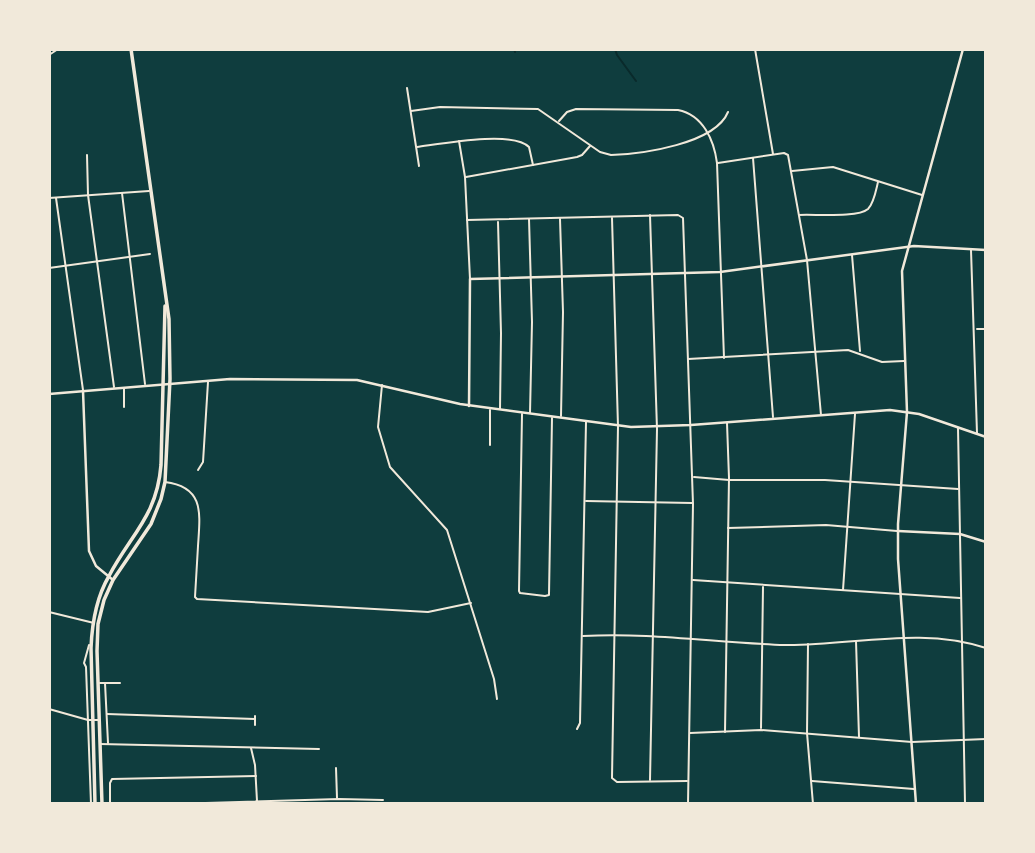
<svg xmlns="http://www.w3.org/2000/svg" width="1035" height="853" font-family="'Space Grotesk',sans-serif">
	<rect width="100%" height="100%" fill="#0f3d3e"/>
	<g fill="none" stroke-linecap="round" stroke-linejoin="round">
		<g stroke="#0a2a2b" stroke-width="2">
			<path d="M514,49L515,52"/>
			<path d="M615,49L617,55L636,81"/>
		</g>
		<g stroke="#f1e9da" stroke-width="2">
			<path d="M755,49L773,154"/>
			<path d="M49,55L58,49"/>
			<path d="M407,88L419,166"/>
			<path d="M411,111L440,107L538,109L600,152L611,155C642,154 715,144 728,112"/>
			<path d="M559,121L567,112L576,109L678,110C703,115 714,140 717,163L724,358"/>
			<path d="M459,141L465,177L470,279"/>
			<path d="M417,147C440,144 513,130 529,147L533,165"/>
			<path d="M87,155L88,195L114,387"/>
			<path d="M753,158L773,417"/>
			<path d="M718,163L784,153L788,155L807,260L821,415"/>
			<path d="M792,171L833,167L922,195"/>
			<path d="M466,177L577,157L582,155L590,146"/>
			<path d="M122,193L145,384"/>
			<path d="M49,198L149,191"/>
			<path d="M56,198L83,390"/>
			<path d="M799,215C814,214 858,218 868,209C874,203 876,190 878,182"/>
			<path d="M612,218L618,426L612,778L617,782L687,781"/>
			<path d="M529,219L532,322L530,413"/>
			<path d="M560,219L563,312L561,416"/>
			<path d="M467,220L678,215L683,218L693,504L688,804"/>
			<path d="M498,222L501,333L500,409"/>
			<path d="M971,250L977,433"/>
			<path d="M852,255L860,351"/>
			<path d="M49,268L150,254"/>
			<path d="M977,329H986"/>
			<path d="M688,359L848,350L882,362L904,361"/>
			<path d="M382,385L378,427L390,467L447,530L494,679L497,699"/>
			<path d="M124,388V407"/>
			<path d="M522,414L519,591L520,593L545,596L549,595L552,418"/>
			<path d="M958,428L965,804"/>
			<path d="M490,445V410"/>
			<path d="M198,470L203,462L208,382"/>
			<path d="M694,477L729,480H825L958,489"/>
			<path d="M165,482C205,487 200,514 198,546C197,563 196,580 195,597L197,599L428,612L471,603"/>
			<path d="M586,501L692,503"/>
			<path d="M728,528L826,525L897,531"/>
			<path d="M693,580L960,598"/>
			<path d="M843,590L855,414"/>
			<path d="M49,612L94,623"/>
			<path d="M583,636C650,632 718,643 785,645C852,646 920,626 986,648"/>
			<path d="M856,641L859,737"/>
			<path d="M808,644L807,733L813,804"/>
			<path d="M89,645L84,663L86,667L91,804"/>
			<path d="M100,683H120"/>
			<path d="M105,683L108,743"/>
			<path d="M49,709L88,720H99"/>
			<path d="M107,714L255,719"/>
			<path d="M255,725V716"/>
			<path d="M761,728L763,587"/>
			<path d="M577,729L580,723L586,422"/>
			<path d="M725,732L729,478L727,423"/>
			<path d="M690,733L761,730L912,742L986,739"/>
			<path d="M100,744L319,749"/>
			<path d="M251,748L255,765L257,801"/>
			<path d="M336,768L337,798"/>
			<path d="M650,780L657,429L650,215"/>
			<path d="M812,781L914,789"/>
			<path d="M110,804V783L112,779L256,776"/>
			<path d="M172,804L339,799L383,800"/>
		</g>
		<g stroke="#f1e9da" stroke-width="2.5">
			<path d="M83,391L89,551L96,566L113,580"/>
			<path d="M469,406L470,279L720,272L914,246L986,250"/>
			<path d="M898,531L960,534L986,542"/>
		</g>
		<g stroke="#f1e9da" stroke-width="2.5">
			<path d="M49,394L230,379L357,380L460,404L631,427L691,425L890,410L919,414L986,437"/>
			<path d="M916,804L898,559V524L907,412L902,271L963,49"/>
		</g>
		<g stroke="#f1e9da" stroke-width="3.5">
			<path d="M95,804L91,648C92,623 96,598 109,576C131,534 157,516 161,465L165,306"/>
			<path d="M102,804L97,651L98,624L104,600L113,580L151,524L161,499L165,482L170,379L169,319L131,49"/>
		</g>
	</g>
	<rect width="1035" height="853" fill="none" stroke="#f1e9da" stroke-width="102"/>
</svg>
